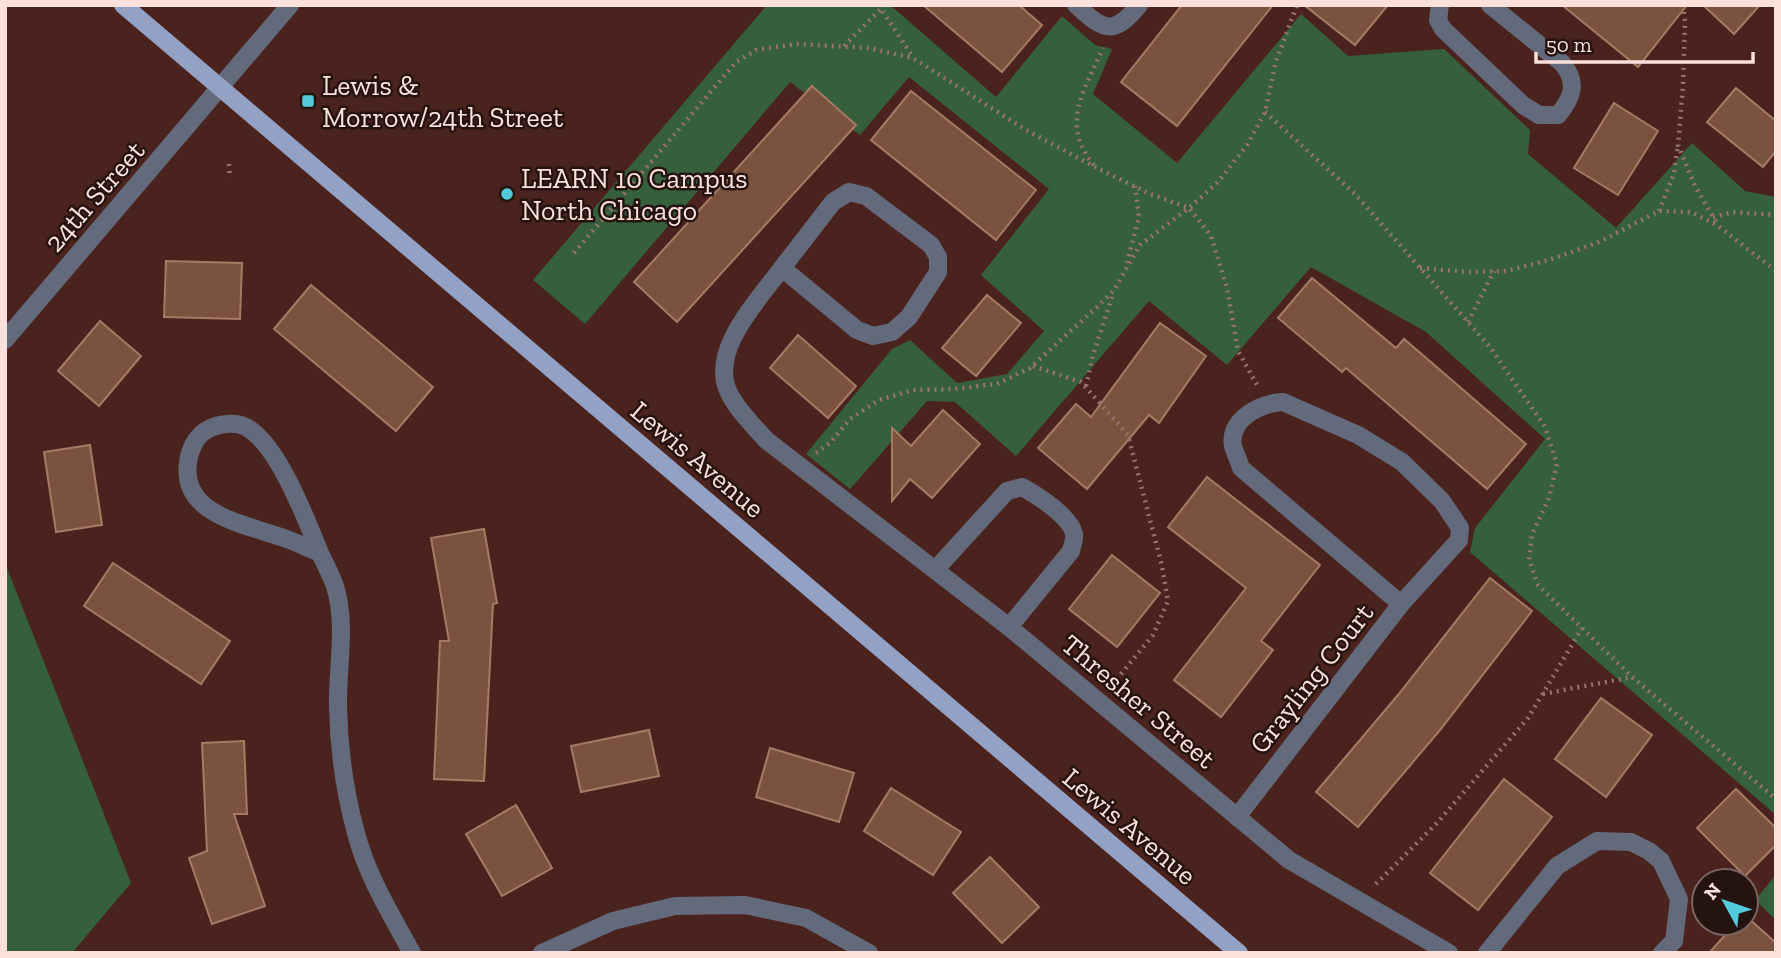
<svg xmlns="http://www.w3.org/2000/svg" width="1781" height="958" font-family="'Zilla Slab',serif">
	<rect width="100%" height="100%" fill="#4b231e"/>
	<g fill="#35603b">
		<path d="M767,5H890L996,97L1062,16L1095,45L1112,49L1093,94L1177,163L1301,14L1348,56L1444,49L1530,130L1528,154L1616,228L1692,143L1745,191L1776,197V815L1470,552L1475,528L1545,439L1426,332L1311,267L1227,365L1149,301L1016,456L955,402L927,401L850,489L806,454L892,349L910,340L957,383L1007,374L1044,331L981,275L1049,189L909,77L860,135L790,82L585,324L533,280Z"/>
		<path d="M5,563L131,883L72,953H5Z"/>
		<path d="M1776,875V920L1755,900Z"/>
	</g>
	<g fill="#7b523e" stroke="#a67b65" stroke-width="2">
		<path d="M923,5H1019L1042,25L1002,72Z"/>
		<path d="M1182,5H1273L1177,126L1121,82Z"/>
		<path d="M1304,5H1388L1355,45Z"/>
		<path d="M1562,5H1687L1638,67Z"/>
		<path d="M1703,5H1760L1734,34Z"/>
		<path d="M812,86L856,125L677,322L634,282Z"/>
		<path d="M1736,88L1776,121V151L1763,167L1707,122Z"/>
		<path d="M911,91L1036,190L996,240L871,140Z"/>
		<path d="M1614,103L1658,131L1618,195L1574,168Z"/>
		<path d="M166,261L242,263L240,319L164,317Z"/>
		<path d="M1312,278L1396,348L1404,339L1526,444L1487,489L1346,368L1342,372L1278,318Z"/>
		<path d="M311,285L433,387L396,431L274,329Z"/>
		<path d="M987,295L1021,323L976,376L942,348Z"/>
		<path d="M100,321L141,356L99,406L58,371Z"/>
		<path d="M1160,323L1206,356L1159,423L1149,415L1087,489L1038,448L1076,404L1091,417Z"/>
		<path d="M798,335L856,386L828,418L770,368Z"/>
		<path d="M943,410L980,444L932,498L910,479L892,501V428L911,446Z"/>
		<path d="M90,445L102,525L56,532L44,452Z"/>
		<path d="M1207,477L1320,565L1261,641L1273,650L1221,717L1174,680L1246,588L1168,527Z"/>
		<path d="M484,529L497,603L493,604L484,781L434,779L440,641H449L431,538Z"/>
		<path d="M1112,555L1160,593L1117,647L1069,609Z"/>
		<path d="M113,563L230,641L201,684L84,606Z"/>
		<path d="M1490,578L1532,611L1440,730L1358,827L1316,792L1398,695Z"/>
		<path d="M1601,698L1652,735L1606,797L1555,759Z"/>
		<path d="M649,730L659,776L581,792L571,746Z"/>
		<path d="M244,741L247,814H234L265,906L212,924L189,858L207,851L202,743Z"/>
		<path d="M770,748L854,773L839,822L756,797Z"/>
		<path d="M1504,779L1552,817L1478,910L1430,873Z"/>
		<path d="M891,788L961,832L933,875L864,831Z"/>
		<path d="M1736,789L1776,828V845L1745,876L1697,828Z"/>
		<path d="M516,805L552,868L502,896L466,834Z"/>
		<path d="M990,857L1039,907L1002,943L953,893Z"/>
		<path d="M1746,916L1776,943V953H1709L1736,923H1746Z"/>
	</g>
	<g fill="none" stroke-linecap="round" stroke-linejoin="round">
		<g stroke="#97746f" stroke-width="4.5" stroke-dasharray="2 5" stroke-linecap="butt">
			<path d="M882,5L881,9L913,57"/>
			<path d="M1683,5L1685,21L1683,86L1678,145L1696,188L1717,224"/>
			<path d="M844,46L881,9"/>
			<path d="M1265,112L1355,194L1490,347L1545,427L1557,464L1549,498L1532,534L1529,560L1538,585L1632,677L1776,799"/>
			<path d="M229,164L230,178"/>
			<path d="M1094,165C1059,125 1085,89 1103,48"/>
			<path d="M1659,211L1674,174L1678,145"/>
			<path d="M1713,217L1733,212L1776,215"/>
			<path d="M574,253L736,62L756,50L797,44L869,48L913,58L1026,130L1097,168L1148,193L1189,208L1211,236L1227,288L1238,351L1257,385"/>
			<path d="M1127,263L1139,217L1135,186"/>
			<path d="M1420,268L1467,272L1506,271L1549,260L1597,243L1659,211L1691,212L1717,225L1776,271"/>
			<path d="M1468,322L1494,271"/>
			<path d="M1033,366L1081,382L1128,435L1162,566L1168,601L1153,635L1112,685"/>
			<path d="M1086,386L1093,355L1113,294"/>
			<path d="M816,453L830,443L850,419L879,400L913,390L953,389L997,384L1030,368L1098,306L1114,290L1140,245L1189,208L1217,183L1247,145L1265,112L1276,61L1297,5"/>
			<path d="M1543,694L1632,677"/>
			<path d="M1376,884L1437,823L1528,718L1582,628"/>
		</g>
		<g stroke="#626a7b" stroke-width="18">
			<path d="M1076,5C1103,30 1113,37 1139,5"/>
			<path d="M1440,5L1438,20L1443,29L1523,105L1539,115H1558C1573,97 1578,82 1562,63L1490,5"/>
			<path d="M782,268L833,202L849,192L866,196L931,245L938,257V272L909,317L892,332L873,336L857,330L782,268C759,299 708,351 729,393C738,411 753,425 766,440L1009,627L1289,860L1449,953"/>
			<path d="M5,340L290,5"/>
			<path d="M1283,402L1358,435L1402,462L1442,501L1460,528L1459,540L1401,604L1241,468C1239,461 1235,453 1233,446C1228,419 1261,403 1283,402Z"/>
			<path d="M320,553C307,548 294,541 281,537C245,524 181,515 188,463C189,451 195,438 205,431C216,424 234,421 246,427C278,444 306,519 320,553C325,564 331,575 335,586C347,625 337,668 338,708C339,750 345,793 356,833C367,876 391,914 412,953"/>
			<path d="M936,569L1007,491L1022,487C1037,495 1071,517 1074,534C1075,539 1072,546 1071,551L1009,627"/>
			<path d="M1237,817L1401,604"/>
			<path d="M542,953L613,921L675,906L745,905L806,918L869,953"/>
			<path d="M1487,953L1557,866L1597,841L1631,842L1649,851L1661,861L1679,899L1674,941L1662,953"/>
		</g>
		<path stroke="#93a2c4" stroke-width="18" d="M123,5L1239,953"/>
	</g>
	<g fill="#53cbdb" stroke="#251310" stroke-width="2.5">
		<rect x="301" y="94" width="14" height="14" rx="3.5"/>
		<circle cx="507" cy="194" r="7"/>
	</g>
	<g text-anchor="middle" stroke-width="5" stroke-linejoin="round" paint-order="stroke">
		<g font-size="28" fill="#fce0dc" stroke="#251310" text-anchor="start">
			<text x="322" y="95">Lewis &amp;<tspan x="322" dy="32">Morrow/24th Street</tspan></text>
			<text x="521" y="188">LEARN 10 Campus<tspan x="521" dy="32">North Chicago</tspan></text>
		</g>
		<g font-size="28" fill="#fce0dc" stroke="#251310">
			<text transform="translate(94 196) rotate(-49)" y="10">24th Street</text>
			<text transform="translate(698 459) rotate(40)" y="10">Lewis Avenue</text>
			<text transform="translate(1311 678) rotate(-52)" y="10">Grayling Court</text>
			<text transform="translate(1139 701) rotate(40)" y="10">Thresher Street</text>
			<text transform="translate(1130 826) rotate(40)" y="10">Lewis Avenue</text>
		</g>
	</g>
	<rect width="1781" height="958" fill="none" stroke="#fce0dc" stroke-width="14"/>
	<g transform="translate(1725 902) rotate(310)"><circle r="33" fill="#251310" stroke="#7b6562" stroke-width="2"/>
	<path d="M0-5L12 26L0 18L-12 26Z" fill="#53cbdb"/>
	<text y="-10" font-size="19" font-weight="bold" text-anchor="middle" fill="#fce0dc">N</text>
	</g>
	<path d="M1536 52v10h217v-10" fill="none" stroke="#fce0dc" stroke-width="3.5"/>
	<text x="1546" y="52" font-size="21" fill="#fce0dc" stroke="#251310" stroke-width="5" paint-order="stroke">50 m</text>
</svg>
